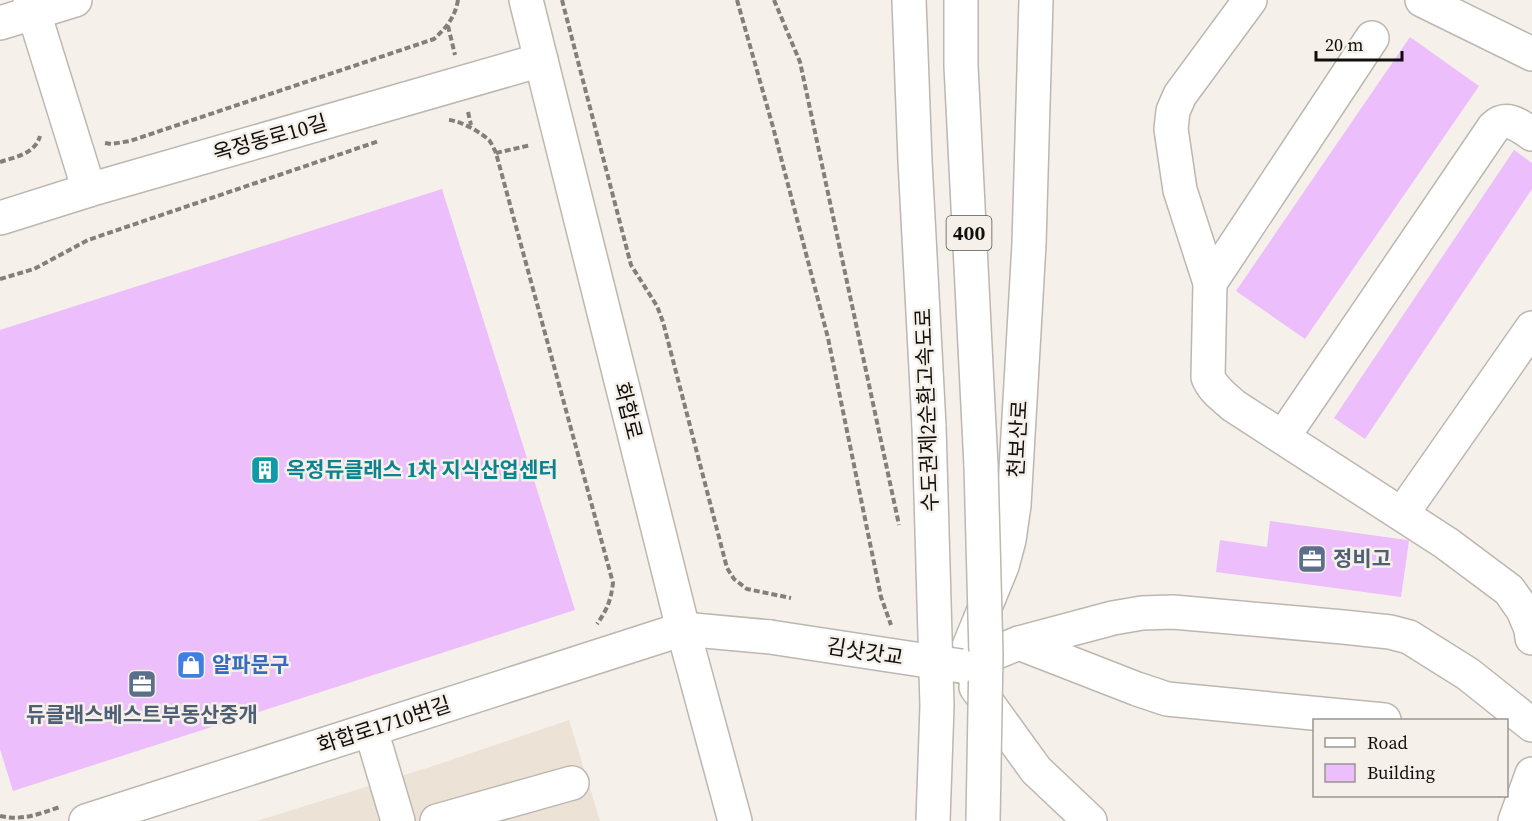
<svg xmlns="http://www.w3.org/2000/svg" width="1532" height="821" font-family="'Source Serif 4','Noto Sans KR',serif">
	<rect width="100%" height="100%" fill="#f5f0e9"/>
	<path fill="#ece2d5" d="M569,720L600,821H257L430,767Z"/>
	<g fill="#ecbefb">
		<path d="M1410,37L1479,86L1305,339L1236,291Z"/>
		<path d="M1514,150L1532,163V189L1365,439L1334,418Z"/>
		<path d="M442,189L575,610L13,791L0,749V330Z"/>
		<path d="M1270,521L1407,540L1409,541L1401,597L1216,572L1220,540L1267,547Z"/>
	</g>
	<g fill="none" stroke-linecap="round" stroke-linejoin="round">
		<g stroke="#bcb7b1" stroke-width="36">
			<g id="minor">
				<path d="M30,0L89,190"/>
				<path d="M1250,0L1180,95L1173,111L1171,129L1180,190L1210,283L1208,377C1213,390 1224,397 1234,406L1446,543L1509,590L1523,610L1531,629L1532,638"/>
				<path d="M1422,0L1532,54"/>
				<path d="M0,23L75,0"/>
				<path d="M0,218L89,190L541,60"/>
				<path d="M1210,283L1372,38"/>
				<path d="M1283,437L1494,127C1507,115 1520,126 1532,134"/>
				<path d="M1402,514L1532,328"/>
				<path d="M1019,643L1137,689L1167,699L1384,720"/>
				<path d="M961,666L1002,566L1009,540L1014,505L1029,244L1036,0"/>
				<path d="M962,666L1019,643L1113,618L1142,613L1173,612L1343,627L1390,632L1409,637L1468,674L1532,725"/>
				<path d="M371,730L398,821"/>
				<path d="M86,821L683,629"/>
				<path d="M437,821L572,783"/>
				<path d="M1515,821L1532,774"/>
			</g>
		</g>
		<g stroke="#bcb7b1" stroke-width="36">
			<g id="major">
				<path d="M526,0L683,629L735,821"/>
				<path d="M683,629L770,637"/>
				<path d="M976,687L1036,770L1090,821"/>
			</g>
		</g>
		<g stroke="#bcb7b1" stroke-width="36">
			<g id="highway">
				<path d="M909,0L915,161L929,426"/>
				<path d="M961,0V66L981,466"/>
			</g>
		</g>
		<g stroke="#83807b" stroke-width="4" stroke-dasharray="6 3" stroke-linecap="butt">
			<path d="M562,0L631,265L657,306L663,322L727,568L734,579L747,589L791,598"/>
			<path d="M737,0L773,127L828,338L881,597L891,625"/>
			<path d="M774,0L800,62L899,525"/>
			<path d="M448,26L455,55"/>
			<path d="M468,112L471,125"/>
			<path d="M449,120C461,121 480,132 489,140C492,144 494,149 496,153L613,583C611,600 607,610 597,624"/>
			<path d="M105,143L111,144L130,141L434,39C447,27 455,17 458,0"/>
			<path d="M496,153L531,145"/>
			<path d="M0,162C15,157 35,154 40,136"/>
			<path d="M0,279L34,269L88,240L379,141"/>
			<path d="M0,816C22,821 39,814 60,807"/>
		</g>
		<use href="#minor" stroke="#fff" stroke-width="33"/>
		<use href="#major" stroke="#fff" stroke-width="33"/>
		<use href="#highway" stroke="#fff" stroke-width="33"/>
		<g stroke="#bcb7b1" stroke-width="36" stroke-linecap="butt">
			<path id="major-bridge" d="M770,637L961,666"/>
		</g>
		<g stroke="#bcb7b1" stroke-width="36" stroke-linecap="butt">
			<g id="highway-bridge">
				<path d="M929,426L937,706L933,821"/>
				<path d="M981,466L986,654L983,821"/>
			</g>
		</g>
		<use href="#major-bridge" stroke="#fff" stroke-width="33"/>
		<use href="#highway-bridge" stroke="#fff" stroke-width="33"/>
	</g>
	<defs>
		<g id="building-square" transform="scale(1.5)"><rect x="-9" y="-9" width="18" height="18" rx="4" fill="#0f9aa8" stroke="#f5f0e9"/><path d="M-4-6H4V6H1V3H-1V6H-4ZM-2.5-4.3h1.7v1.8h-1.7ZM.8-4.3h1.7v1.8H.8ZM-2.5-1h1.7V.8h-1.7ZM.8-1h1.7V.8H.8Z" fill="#fff"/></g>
		<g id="office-square" transform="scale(1.5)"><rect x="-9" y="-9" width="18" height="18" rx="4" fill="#5c6f8a" stroke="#f5f0e9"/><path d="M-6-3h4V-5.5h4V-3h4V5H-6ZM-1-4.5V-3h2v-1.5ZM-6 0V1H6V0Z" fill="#fff"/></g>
		<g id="shop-square" transform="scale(1.5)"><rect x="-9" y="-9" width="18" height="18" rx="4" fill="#3f7fe0" stroke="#f5f0e9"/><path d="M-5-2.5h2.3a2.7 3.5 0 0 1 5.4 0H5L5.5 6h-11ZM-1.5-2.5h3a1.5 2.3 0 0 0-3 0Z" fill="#fff"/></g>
	</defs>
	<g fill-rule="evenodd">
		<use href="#building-square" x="265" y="470"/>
		<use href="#office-square" x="1312" y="559"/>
		<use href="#shop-square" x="191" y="665"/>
		<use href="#office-square" x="142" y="684"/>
	</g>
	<g text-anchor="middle" stroke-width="5" stroke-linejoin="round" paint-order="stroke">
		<rect fill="#f5f0e9" stroke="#55524e" stroke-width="1.5" x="946.5" y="216" width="45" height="34" rx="4.5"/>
		<g font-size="20" font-weight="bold" fill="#100f0c">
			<text x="969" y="240">400</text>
		</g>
		<g font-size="21" fill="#100f0c" stroke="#f5f0e9">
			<text transform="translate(270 138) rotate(-16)" y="7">옥정동로10길</text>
			<text transform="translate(927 410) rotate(-92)" y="7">수도권제2순환고속도로</text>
			<text transform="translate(628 411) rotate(76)" y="7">화합로</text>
			<text transform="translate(1018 439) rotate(-87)" y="7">천보산로</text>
			<text transform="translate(865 652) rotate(9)" y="7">김삿갓교</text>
			<text transform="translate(384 725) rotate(-18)" y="7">화합로1710번길</text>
		</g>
		<g font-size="21" font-weight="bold" fill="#0d838f" stroke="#f5f0e9" text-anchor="start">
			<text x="286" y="477">옥정듀클래스 1차 지식산업센터</text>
		</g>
		<g font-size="21" font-weight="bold" fill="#4e5e75" stroke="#f5f0e9" text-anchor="start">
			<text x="1333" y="566">정비고</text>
			<text x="142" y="722" text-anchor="middle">듀클래스베스트부동산중개</text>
		</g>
		<g font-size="21" font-weight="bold" fill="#366cbe" stroke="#f5f0e9" text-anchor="start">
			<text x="212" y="672">알파문구</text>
		</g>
	</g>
	<rect x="1313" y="719" width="195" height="78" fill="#f5f0e9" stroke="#999691" stroke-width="1.5"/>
	<rect x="1325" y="738" width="30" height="9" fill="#ffffff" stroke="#999691" stroke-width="1.5"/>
	<text x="1367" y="749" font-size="18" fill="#100f0c">Road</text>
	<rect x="1325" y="764" width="30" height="18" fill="#ecbefb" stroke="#999691" stroke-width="1.5"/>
	<text x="1367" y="779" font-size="18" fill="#100f0c">Building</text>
	<path d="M1316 51v9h86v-9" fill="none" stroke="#100f0c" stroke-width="3"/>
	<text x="1325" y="51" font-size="18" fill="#100f0c" stroke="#f5f0e9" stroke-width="4.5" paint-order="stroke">20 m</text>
</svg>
